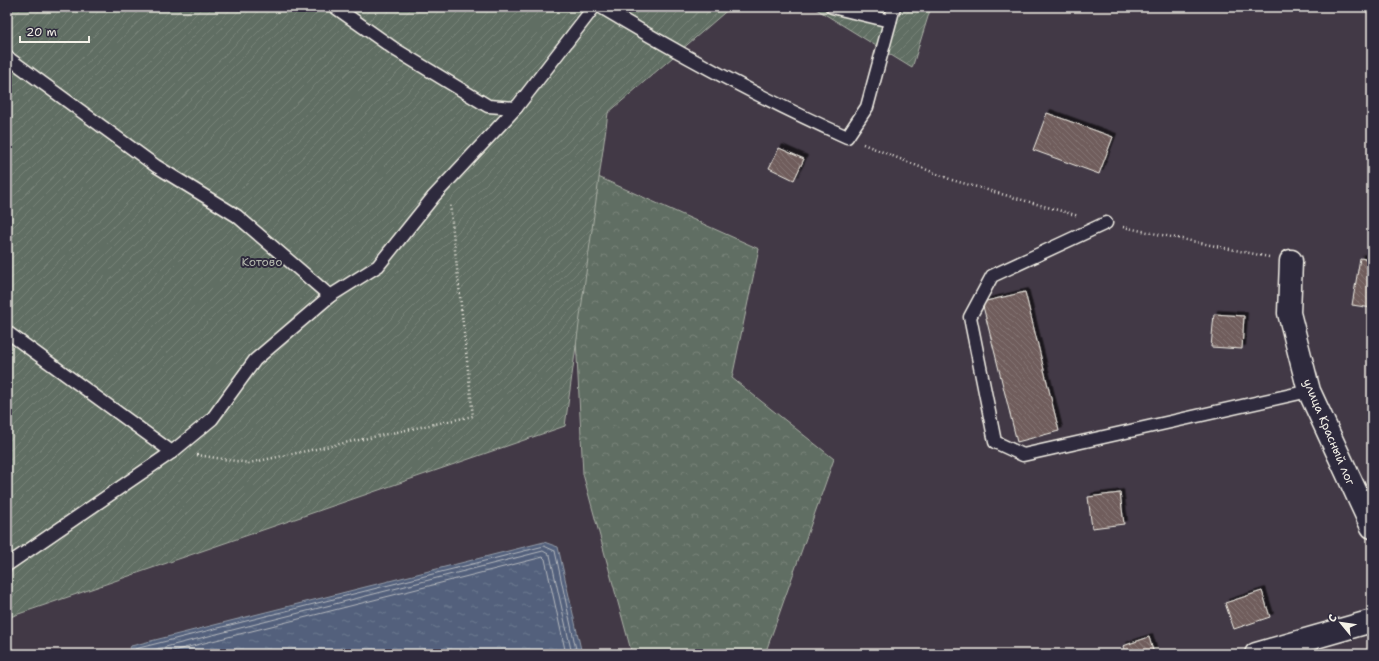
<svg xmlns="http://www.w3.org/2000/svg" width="1379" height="661" font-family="'Shantell Sans',sans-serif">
	<defs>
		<pattern id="forest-crowns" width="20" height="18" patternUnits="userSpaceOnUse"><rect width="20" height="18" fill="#616e63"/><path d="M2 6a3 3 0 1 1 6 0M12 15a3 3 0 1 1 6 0" fill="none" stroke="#788379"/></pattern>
		<pattern id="garden-furrows" width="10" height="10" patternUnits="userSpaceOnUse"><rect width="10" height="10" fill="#616e63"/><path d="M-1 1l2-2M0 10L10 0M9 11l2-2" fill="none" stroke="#788379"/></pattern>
		<pattern id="water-ripples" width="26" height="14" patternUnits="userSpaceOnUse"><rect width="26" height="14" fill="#53617c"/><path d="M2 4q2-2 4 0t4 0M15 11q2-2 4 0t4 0" fill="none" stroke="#6c788f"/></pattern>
		<pattern id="building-back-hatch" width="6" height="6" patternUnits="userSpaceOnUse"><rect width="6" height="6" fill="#6f5d5c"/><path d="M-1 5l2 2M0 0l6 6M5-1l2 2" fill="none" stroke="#847573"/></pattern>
		<filter id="shadow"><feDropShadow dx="3.5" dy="-3.5" stdDeviation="0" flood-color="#0009"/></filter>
	</defs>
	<rect width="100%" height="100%" fill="#423946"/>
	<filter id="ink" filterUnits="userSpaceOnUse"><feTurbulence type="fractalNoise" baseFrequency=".025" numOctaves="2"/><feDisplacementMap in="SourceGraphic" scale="8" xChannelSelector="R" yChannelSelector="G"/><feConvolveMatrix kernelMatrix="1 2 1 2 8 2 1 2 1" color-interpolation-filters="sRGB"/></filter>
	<g filter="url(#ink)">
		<path fill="url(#forest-crowns)" stroke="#aab0a6" d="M567,163L759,249L732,378L834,459L765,654H632L583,474Z"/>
		<g fill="url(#garden-furrows)" stroke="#aab0a6">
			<path d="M7,7H731L608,113L565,426L7,618Z"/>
			<path d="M813,7H931L912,68Z"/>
		</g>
		<path fill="url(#water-ripples)" stroke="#939ba7" d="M544,542L558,547L582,654H127L131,646Z"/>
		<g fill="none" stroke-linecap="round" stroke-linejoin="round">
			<g stroke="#b4b7bd" stroke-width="1">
				<path d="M132,654L135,649L544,546L555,551L577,654"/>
				<path d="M138,654L543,551L550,555L572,654"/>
				<path d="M161,654L543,557L545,559L566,654"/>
			</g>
		</g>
		<g fill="url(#building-back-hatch)" stroke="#f4f1e8" filter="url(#shadow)">
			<path d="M1047,113L1113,137L1099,174L1033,150Z"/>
			<path d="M779,148L804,159L794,180L769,168Z"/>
			<path d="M1360,258L1372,260V308L1352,305Z"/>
			<path d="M1025,292L1059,431L1017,442L982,302Z"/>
			<path d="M1214,314L1244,316L1242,349L1211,347Z"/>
			<path d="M1120,493L1124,524L1092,528L1088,497Z"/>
			<path d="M1262,591L1270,617L1234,629L1225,603Z"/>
			<path d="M1149,637L1154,654H1126L1123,646Z"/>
		</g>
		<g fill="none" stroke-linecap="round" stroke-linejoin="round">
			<g stroke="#f4f1e8" stroke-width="15">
				<g id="service">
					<path d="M335,7L396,50L488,106L516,108L594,7"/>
					<path d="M601,7C681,55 762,99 847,137L867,107L894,7"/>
					<path d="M832,7L890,21"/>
					<path d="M7,57L156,166L237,216L330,296L378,266L434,196L516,108"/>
					<path d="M1106,223L992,276L970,317L995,442L1023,455L1309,391"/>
					<path d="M7,332L172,452L212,419L255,360L330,296"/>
					<path d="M7,565L172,452"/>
				</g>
			</g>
			<g stroke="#f4f1e8" stroke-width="25">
				<g id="minor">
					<path d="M1291,261L1289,313L1309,391L1372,527"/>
					<path d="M1256,654L1372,621"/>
				</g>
			</g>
			<g stroke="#f4f1e8" stroke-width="2.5" stroke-dasharray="1 3" stroke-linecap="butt">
				<path d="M863,144L952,180L1079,216"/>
				<path d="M1123,227L1269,257"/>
				<path d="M197,455L249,463L473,416L450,204"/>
			</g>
			<use href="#service" stroke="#2f2a3d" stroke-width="12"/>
			<use href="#minor" stroke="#2f2a3d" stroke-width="22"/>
		</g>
	</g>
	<g text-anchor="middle" stroke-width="4" stroke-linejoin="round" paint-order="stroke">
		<g font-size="12" fill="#b2b6ac" stroke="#2f2a3d">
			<text x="262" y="266">Котово</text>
		</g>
		<g font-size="12" fill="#f4f1e8" stroke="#2f2a3d">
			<text transform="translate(1329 432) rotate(67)" y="4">улица Красный лог</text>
		</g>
	</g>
	<rect width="1379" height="661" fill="none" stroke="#2f2a3d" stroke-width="24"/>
	<rect x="12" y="12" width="1355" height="637" fill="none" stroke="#f4f1e8" stroke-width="1.5" filter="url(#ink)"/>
	<g transform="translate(1341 623) rotate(299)" stroke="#2f2a3d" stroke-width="3" paint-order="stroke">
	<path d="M0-3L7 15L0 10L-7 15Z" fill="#f4f1e8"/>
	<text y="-6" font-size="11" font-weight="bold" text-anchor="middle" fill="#f4f1e8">С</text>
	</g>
	<path d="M20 36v6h69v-6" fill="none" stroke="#f4f1e8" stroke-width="2"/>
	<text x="26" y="36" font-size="12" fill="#f4f1e8" stroke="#2f2a3d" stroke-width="3" paint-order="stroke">20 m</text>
</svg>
